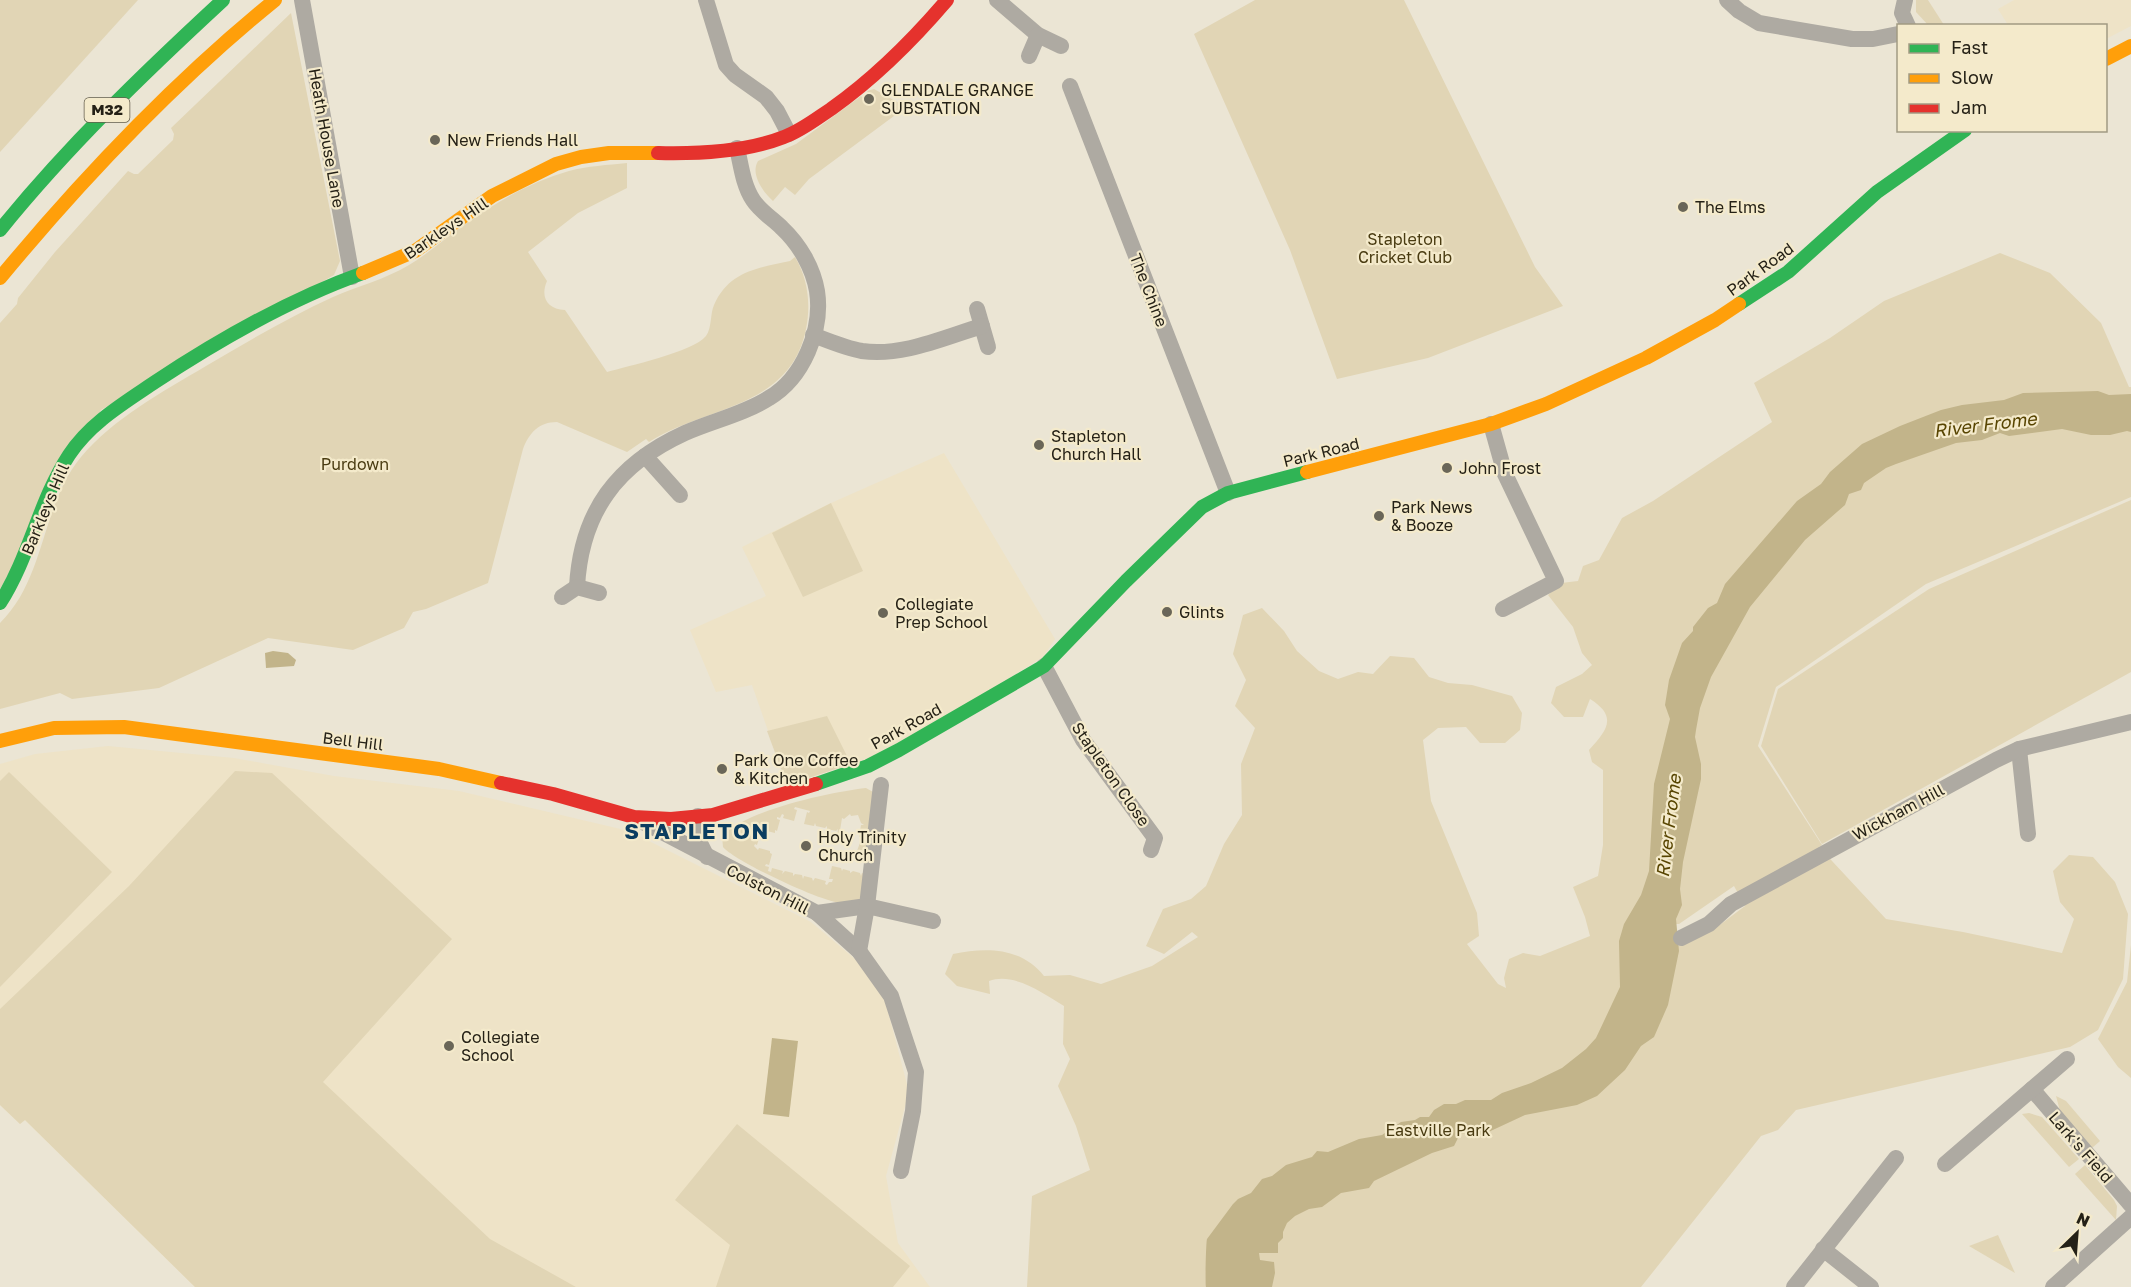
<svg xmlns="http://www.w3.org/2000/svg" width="2131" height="1287" font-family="'Golos Text',sans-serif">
	<rect width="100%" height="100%" fill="#ebe5d4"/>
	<g fill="#eee3c7">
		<path d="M2014,0H2131V26L2106,39V26L2008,25L1998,9Z"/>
		<path d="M944,453L1055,639L1043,657L889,752L787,785L752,685L716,692L690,630L766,596L742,547L831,503Z"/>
		<path d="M108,746L234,758L334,776L459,791L629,831L811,922L861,964L885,1000L909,1092L886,1176L898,1243L930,1287H195L25,1120L20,1124L0,1105V764L35,754Z"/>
	</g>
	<g fill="#e1d5b5" fill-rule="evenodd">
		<path d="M0,0H138L0,152Z"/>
		<path d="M1255,0H1404L1535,267L1563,306L1428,358L1337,379L1290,250L1194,34Z"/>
		<path d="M1916,0H1928L1944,25H1928L1916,12Z"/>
		<path d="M291,13L340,261L334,275L101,410L0,589V323L17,304L18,298L55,252L128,171L134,174H138L173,140L174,134L171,128Z"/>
		<path d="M874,89L899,103L901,108L898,113L809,179L795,195L785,187L773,201C763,192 750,174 758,161L796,144L861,96L868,103L873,99L867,91Z"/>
		<path d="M627,163V188L578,213L528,252L547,281C540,297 547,309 565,310L607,372C628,366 693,352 706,336C712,328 710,314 714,305C729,271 758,268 790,261L795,257C808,279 811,304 806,329C790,409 705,406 649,442L646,439L627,452L557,422C539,422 529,433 523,449L488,583L426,609L413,612L404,628L353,650L268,638L159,688L72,699L60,693L0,709V623C46,578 41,505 81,457C114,418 162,392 206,366C247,342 289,317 333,297C358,286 386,279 409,265C431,252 450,234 471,220C501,199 534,181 569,171C587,166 608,165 627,163Z"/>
		<path d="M2000,253L2050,273L2101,323L2129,387H2131V497L1926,584L1776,687L1758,746L1822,845L1819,847L1886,919L1963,932L2062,953L2074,919L2060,902L2053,871L2069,855L2093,857L2115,882L2128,914L2123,979L2098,1030L2070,1047L1796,1110L1778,1130L1761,1136L1641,1287H1027L1032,1196L1090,1170L1076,1126L1058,1086L1070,1059L1063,1044L1064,1006C1043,993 1014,972 989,981L990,994L957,986L945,974L953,954C986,947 1021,947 1044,976L1070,975L1101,984L1152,966L1198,937L1192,932L1164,954L1146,946L1163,909L1191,899L1206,886L1224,844L1242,815L1241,764L1255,728L1235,706L1246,680L1233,654L1243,615L1262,608L1284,631L1297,651L1319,671L1338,679L1358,672L1373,674L1390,656L1414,658L1429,677L1448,683L1472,685L1512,696L1522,713L1520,730L1505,743H1480L1466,727L1438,728L1423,740L1431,801L1477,913L1479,936L1467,944L1498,984L1506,988L1504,978L1509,959L1523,953L1540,956L1590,936L1585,917L1573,887L1598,876L1603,845V770L1592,762L1589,750C1606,731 1619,717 1590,699L1583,717H1564L1551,703L1556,687L1582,674L1592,665L1582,653L1573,627L1548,595L1561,583L1578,581L1583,566L1599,560L1622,518L1653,501L1772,422L1754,383L1830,338L1884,301ZM1734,886L1745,906L1721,924L1676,947L1673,924H1679Z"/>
		<path d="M2131,500V672L1822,844L1761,746L1778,689L1929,589Z"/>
		<path d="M831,503L863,571L803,597L772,533Z"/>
		<path d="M827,716L851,764L787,785L767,731Z"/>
		<path d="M235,771L272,773L452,939L323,1082L490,1239L576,1287H195L25,1120L20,1124L0,1105V1009L129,886Z"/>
		<path d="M9,772L112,872L0,987V781Z"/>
		<path d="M866,788L873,792L865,853L857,851L862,837H859L861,825H864L861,823L858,815L851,816L850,814L844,819L842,818L839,837L837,836L838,829L836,831L827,829V826L825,828L816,826L815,823L814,826L804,824L807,812L809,813L810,811L795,807L794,809L797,810L794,821L783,818L784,815L782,814L780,818L777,817V819L780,820L777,831L775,830V833L763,830L762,827L761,830L758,829L761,832L757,845L755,844L754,846L758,850L759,848L770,851V853L772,854L769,865L766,864L765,866L769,867L768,871L771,872L772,868L783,871L782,874L785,871L793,873V876L795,874L802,875L803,879L804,876L812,878L813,881L815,878L826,881L825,884L827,885L829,882H832L833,879H829L832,866L841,868L842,871L843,869L850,871V873L853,871L860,873L861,876L862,873L865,874L864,900C856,901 848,903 840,903C820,901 736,862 723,847L722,836C746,810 831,792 866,788Z"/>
		<path d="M2131,945V1078L2118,1067L2098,1039L2127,982Z"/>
		<path d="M2056,1096L2066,1101L2100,1141L2092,1148L2060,1111Z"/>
		<path d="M2029,1113L2042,1117L2079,1159L2069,1167L2022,1114Z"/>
		<path d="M737,1124L910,1266L893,1287H716L730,1245L675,1200Z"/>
		<path d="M2085,1165L2114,1200L2117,1206L2116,1220L2075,1174Z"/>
		<path d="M1998,1235L2015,1273L1969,1246Z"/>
	</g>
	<g fill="#c2b48a">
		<path d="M2098,391L2109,395L2131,394V432L2127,431L2110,435H2091L2062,429L2009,436L2000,433L1982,440L1956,443L1896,464L1886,468L1864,483L1861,490L1849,494L1845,505L1805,540L1750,607L1711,677L1700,708L1696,730L1695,737L1701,764V779L1683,862L1680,889L1682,905L1676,919L1679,951L1668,1005L1654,1037L1641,1046L1625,1070L1597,1096L1577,1105L1525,1115L1482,1135L1466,1133L1460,1134L1454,1146L1432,1153L1374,1181L1369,1188L1341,1193L1322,1207L1309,1209L1295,1216L1287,1223L1283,1232V1238L1278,1243V1253H1259L1260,1260L1274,1262L1275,1273L1272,1287H1206C1205,1284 1206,1242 1207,1239L1233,1204L1238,1199L1251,1193L1262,1179L1272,1176L1286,1165L1312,1157L1317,1151L1328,1152L1359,1139L1382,1135L1401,1122L1415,1120L1420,1117H1429L1434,1110L1444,1104H1456L1465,1100H1491L1502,1093L1531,1083L1562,1068L1586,1049L1596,1038L1620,987L1619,941L1624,924L1641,895L1649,871L1654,784L1670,719L1665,705L1669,680L1682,643L1693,631V627L1708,608L1717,603L1725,584L1797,501L1821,484L1830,472L1862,444L1900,426L1941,410L1962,405L2004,400L2023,393Z"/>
		<path d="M273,651L288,653L296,660L294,666L266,668L265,653Z"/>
		<path d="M772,1038L798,1041L789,1117L763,1114Z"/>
	</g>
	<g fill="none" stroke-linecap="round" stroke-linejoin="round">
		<g stroke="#aeaaa2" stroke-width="16">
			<path d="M302,0L352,277"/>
			<path d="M706,0L726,65L735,75L766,97L777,111L789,134"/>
			<path d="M997,0L1038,35L1061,46"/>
			<path d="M1727,0L1739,11L1759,23L1852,39H1873L1898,34"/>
			<path d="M1905,0L1902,13L1908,26"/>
			<path d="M1029,56L1038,35"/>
			<path d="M1070,86L1228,493"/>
			<path d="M977,309L988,347"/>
			<path d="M813,335C829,341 845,348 862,351C902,357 945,337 982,326"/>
			<path d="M1491,424L1505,474L1556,581L1503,609"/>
			<path d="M645,456L680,495"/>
			<path d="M577,587C581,512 617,464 685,433C712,421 744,414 769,398C803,378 823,330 817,291C813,268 800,245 782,228C773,219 760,211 753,200C743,185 741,165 737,148"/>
			<path d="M562,597L577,587L599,593"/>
			<path d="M1044,666L1083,740L1155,838L1151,850"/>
			<path d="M2019,749L2028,834"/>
			<path d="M698,816V839L707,857"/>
			<path d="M637,819L817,913L867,906L881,785"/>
			<path d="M817,913L859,951L891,996L904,1036L916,1072L913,1111L901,1171"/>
			<path d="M1681,938L1709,924L1731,904L1996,760L2019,749L2131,722"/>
			<path d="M859,951L867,906L933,921"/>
			<path d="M2032,1089L2131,1205"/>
			<path d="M1945,1164L2067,1059"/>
			<path d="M1823,1249L1871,1287"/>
			<path d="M1794,1287L1896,1158"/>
			<path d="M2053,1287L2131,1217"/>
		</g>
		<g stroke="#30b455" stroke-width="14">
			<path d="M0,230C68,146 144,73 223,0"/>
			<path d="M1739,304L1788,272L1877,192L1965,130"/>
			<path d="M0,603C30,556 39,501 69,455C90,423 124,403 155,382C220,339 290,299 363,273"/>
			<path d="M816,784L868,766L899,750L1044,666L1126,581L1202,507L1228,493L1307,472"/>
		</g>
		<g stroke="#ff9f0a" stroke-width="14">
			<path d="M2106,59L2131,46"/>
			<path d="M363,273L415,251L492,196L556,164L581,157L609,153H658"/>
			<path d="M0,278C83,178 174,82 275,0"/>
			<path d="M1307,472L1491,424L1546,404L1646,358L1715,320L1739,304"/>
			<path d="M0,741L54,728L124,727L439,769L501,783"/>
		</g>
		<g stroke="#e5322d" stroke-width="14">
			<path d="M658,153C699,154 746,152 784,137C801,131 816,119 831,109C875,78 912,41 947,0"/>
			<path d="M501,783L553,794L634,817L671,819L713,815L816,784"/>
		</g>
	</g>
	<g fill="#6a6658" stroke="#f4eacb" stroke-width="2">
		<circle cx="869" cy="99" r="6"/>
		<circle cx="435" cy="140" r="6"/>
		<circle cx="1683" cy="207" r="6"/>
		<circle cx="1039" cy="445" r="6"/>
		<circle cx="1447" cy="468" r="6"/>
		<circle cx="1379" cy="516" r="6"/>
		<circle cx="1167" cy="612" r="6"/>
		<circle cx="883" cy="613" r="6"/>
		<circle cx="722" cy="769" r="6"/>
		<circle cx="806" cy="846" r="6"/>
		<circle cx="449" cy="1046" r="6"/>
	</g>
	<g text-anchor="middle" stroke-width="4.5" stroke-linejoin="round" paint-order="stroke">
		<rect fill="#f4eacb" stroke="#635d4c" stroke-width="1.5" x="84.5" y="98" width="45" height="24" rx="4.5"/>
		<g font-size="15" font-weight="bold" fill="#252116">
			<text x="107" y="115">M32</text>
		</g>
		<g font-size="16" fill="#252116" stroke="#f4eacb" text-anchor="start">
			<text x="881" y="96">GLENDALE GRANGE<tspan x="881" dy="18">SUBSTATION</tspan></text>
			<text x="447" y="146">New Friends Hall</text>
			<text x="1695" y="213">The Elms</text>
			<text x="1051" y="442">Stapleton<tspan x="1051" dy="18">Church Hall</tspan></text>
			<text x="1459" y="474">John Frost</text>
			<text x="1391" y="513">Park News<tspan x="1391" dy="18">&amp; Booze</tspan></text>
			<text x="895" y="610">Collegiate<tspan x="895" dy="18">Prep School</tspan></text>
			<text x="1179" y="618">Glints</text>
			<text x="734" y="766">Park One Coffee<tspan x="734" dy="18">&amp; Kitchen</tspan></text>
			<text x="818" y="843">Holy Trinity<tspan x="818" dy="18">Church</tspan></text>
			<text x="461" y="1043">Collegiate<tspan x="461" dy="18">School</tspan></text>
		</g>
		<g font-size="16" fill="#252116" stroke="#f4eacb">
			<text transform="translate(327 138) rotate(80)" y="6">Heath House Lane</text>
			<text transform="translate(446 228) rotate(-34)" y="6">Barkleys Hill</text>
			<text transform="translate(1760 269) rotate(-36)" y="6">Park Road</text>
			<text transform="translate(1149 290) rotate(69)" y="6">The Chine</text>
			<text transform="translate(1321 452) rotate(-14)" y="6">Park Road</text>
			<text transform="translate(45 509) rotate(-67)" y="6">Barkleys Hill</text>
			<text transform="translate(906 726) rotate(-29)" y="6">Park Road</text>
			<text transform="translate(353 741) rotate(7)" y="6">Bell Hill</text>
			<text transform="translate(1111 774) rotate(55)" y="6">Stapleton Close</text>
			<text transform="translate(1898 812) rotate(-28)" y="6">Wickham Hill</text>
			<text transform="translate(768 889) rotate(27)" y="6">Colston Hill</text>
			<text transform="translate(2081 1147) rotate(49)" y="6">Lark's Field</text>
		</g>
		<g font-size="16" fill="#493b11" stroke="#f4eacb">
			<text x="1405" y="245">Stapleton<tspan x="1405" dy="18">Cricket Club</tspan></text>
			<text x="355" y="470">Purdown</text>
			<text x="1438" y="1136">Eastville Park</text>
		</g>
		<g font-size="18" font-style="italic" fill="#574400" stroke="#f4eacb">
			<text transform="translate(1985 425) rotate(-7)" y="6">River Frome</text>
			<text transform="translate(1669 826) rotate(-83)" y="6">River Frome</text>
		</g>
		<g font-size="22" font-weight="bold" letter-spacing="1.5" fill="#0b3d60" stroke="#f4eacb">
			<text x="697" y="839">STAPLETON</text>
		</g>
	</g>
	<rect x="1897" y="24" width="210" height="108" fill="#f4eacb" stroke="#a19a83" stroke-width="1.5"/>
	<rect x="1909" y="44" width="30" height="9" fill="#30b455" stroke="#a19a83" stroke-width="1.5"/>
	<text x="1951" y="54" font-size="18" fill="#252116">Fast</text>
	<rect x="1909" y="74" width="30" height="9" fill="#ff9f0a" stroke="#a19a83" stroke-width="1.5"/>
	<text x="1951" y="84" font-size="18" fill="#252116">Slow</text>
	<rect x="1909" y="104" width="30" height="9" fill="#e5322d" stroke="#a19a83" stroke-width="1.5"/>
	<text x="1951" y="114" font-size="18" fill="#252116">Jam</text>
	<g transform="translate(2077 1233) rotate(25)" stroke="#f4eacb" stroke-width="4.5" paint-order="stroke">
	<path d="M0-4.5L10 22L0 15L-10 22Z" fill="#252116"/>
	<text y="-9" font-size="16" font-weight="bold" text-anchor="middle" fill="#252116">N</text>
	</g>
</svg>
